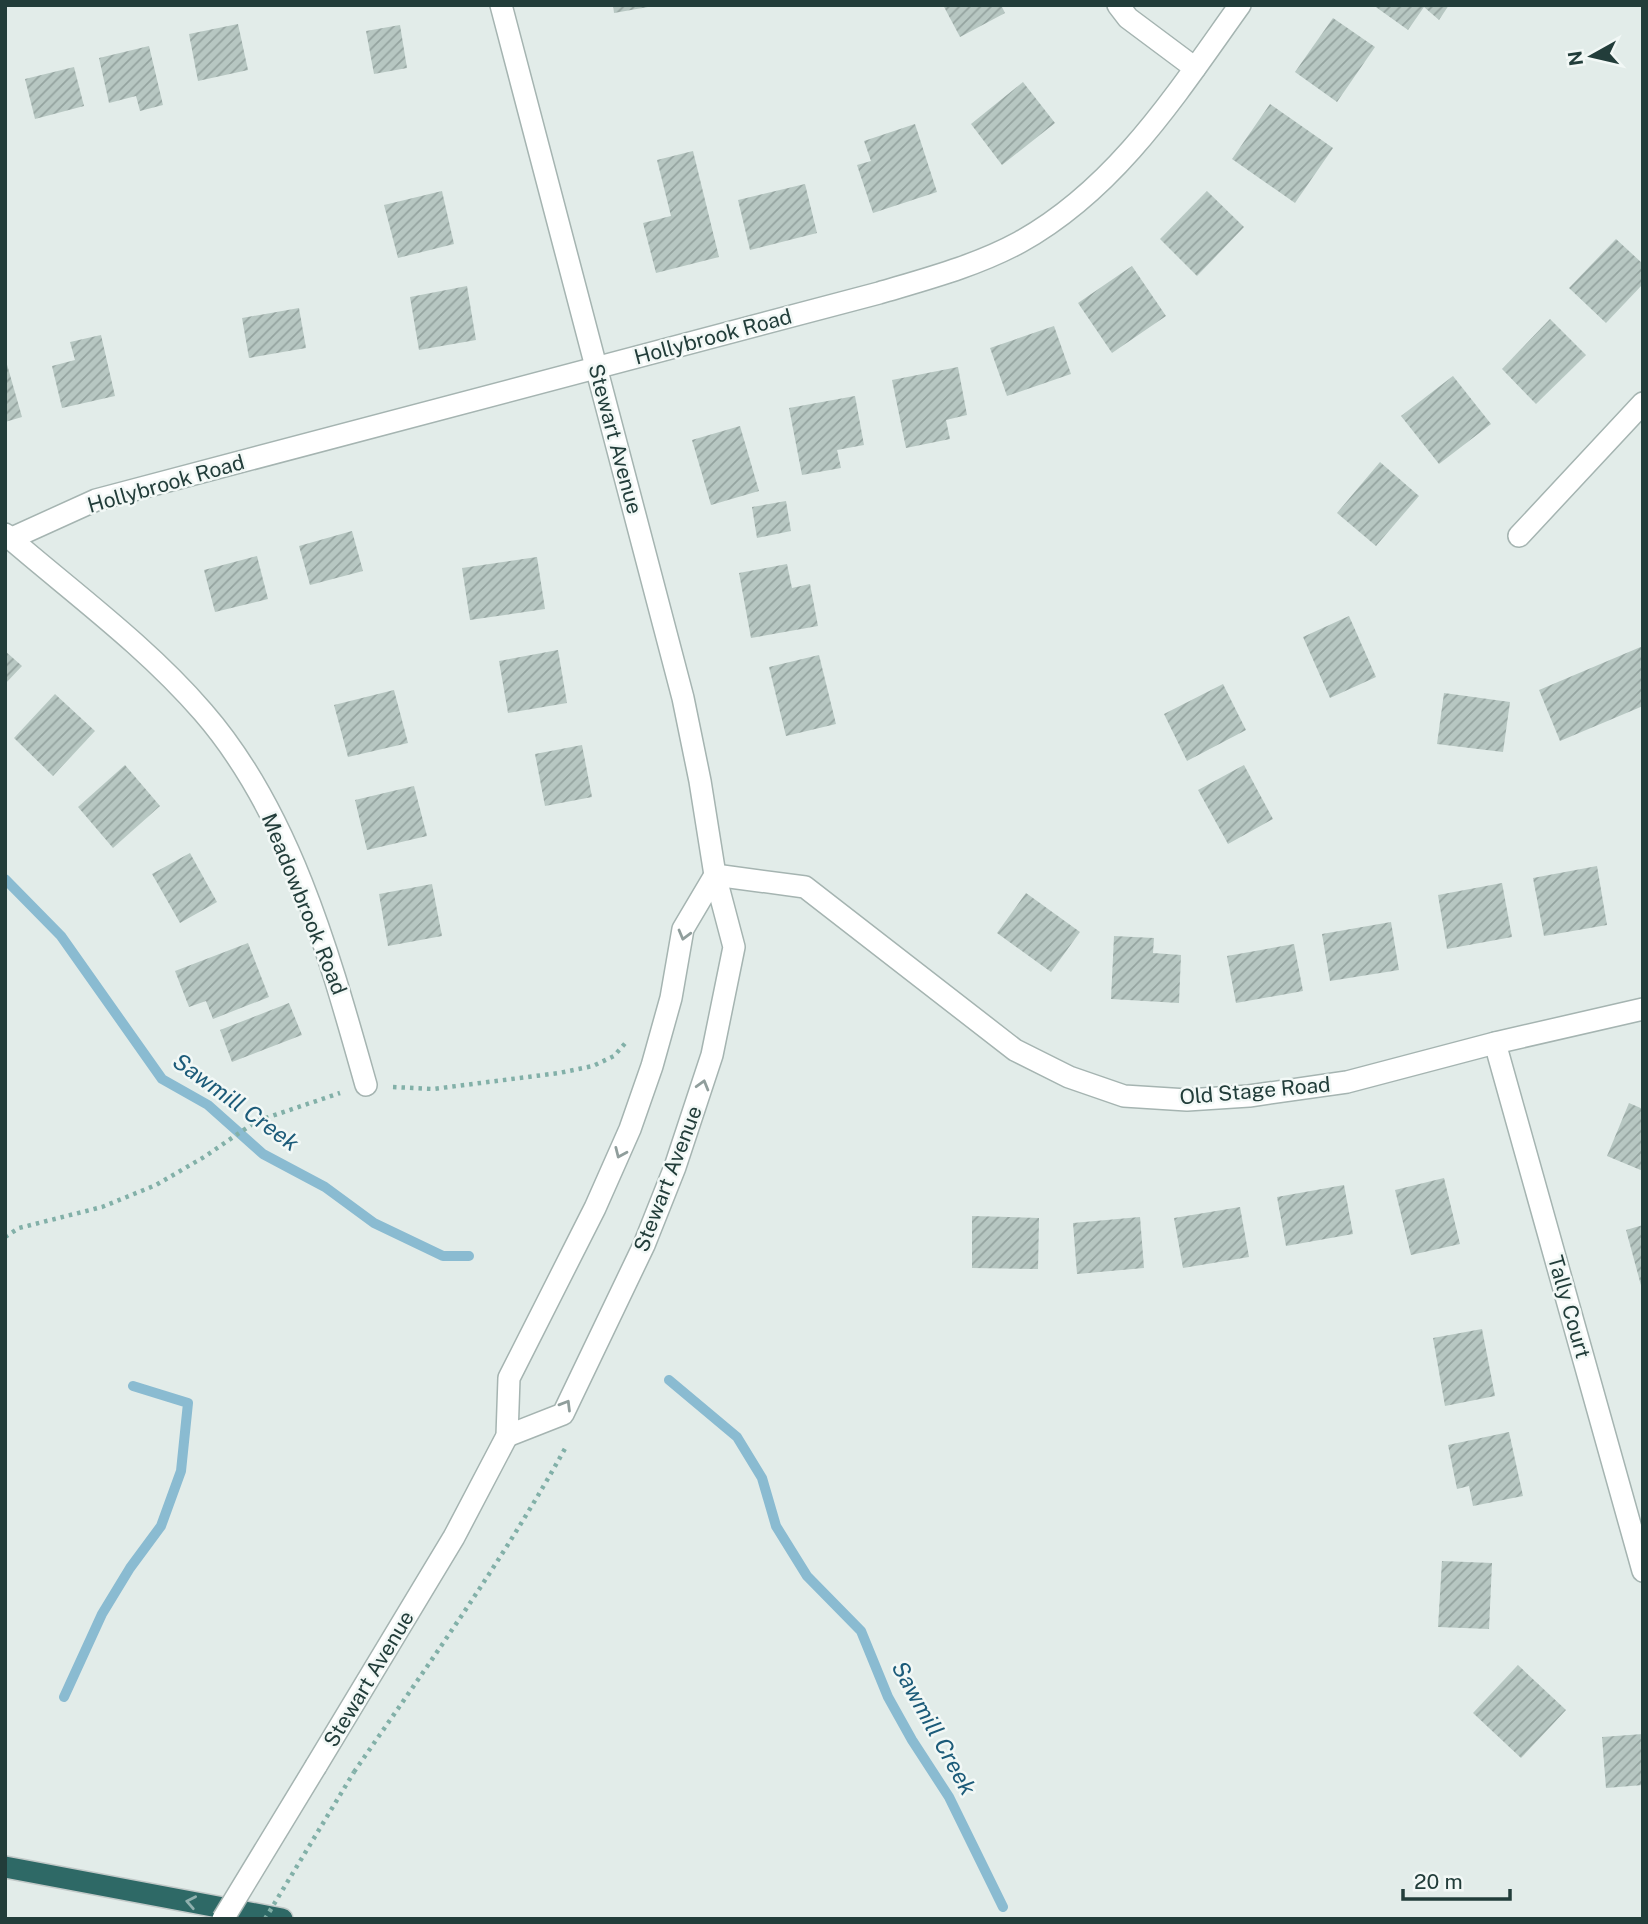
<svg xmlns="http://www.w3.org/2000/svg" width="1648" height="1924" font-family="'Public Sans',sans-serif">
	<defs>
		<pattern id="building-hatch" width="6" height="6" patternUnits="userSpaceOnUse" patternTransform="scale(1.75)"><rect width="6" height="6" fill="#b7c7c2"/><path d="M-1 1l2-2M0 6l6-6M5 7l2-2" fill="none" stroke="#94a39f"/></pattern>
	</defs>
	<rect width="100%" height="100%" fill="#e2ece9"/>
	<g fill="none" stroke-linecap="round" stroke-linejoin="round">
		<g stroke="#8abbd1" stroke-width="10">
			<path d="M5,879L61,936L162,1079L208,1105L263,1154L325,1187L374,1223L443,1256H469"/>
			<path d="M669,1380L737,1437L762,1478L776,1526L807,1576L861,1631L888,1697L912,1740L949,1797L1003,1907"/>
			<path d="M64,1697L102,1614L130,1568L161,1526L181,1471L188,1403L133,1386"/>
		</g>
	</g>
	<g fill="url(#building-hatch)">
		<path d="M613,5H648V7L614,13Z"/>
		<path d="M943,5H1001L1005,13L960,37Z"/>
		<path d="M1373,5H1449L1439,20L1424,7L1408,30Z"/>
		<path d="M1333,18L1375,47L1337,102L1295,72Z"/>
		<path d="M238,24L248,70L198,81L189,34Z"/>
		<path d="M400,25L407,68L374,74L366,31Z"/>
		<path d="M149,46L163,105L140,111L136,96L109,103L99,58Z"/>
		<path d="M74,67L84,106L35,119L25,79Z"/>
		<path d="M1023,82L1055,123L1002,165L971,124Z"/>
		<path d="M1270,104L1333,148L1295,203L1232,159Z"/>
		<path d="M915,124L937,192L873,213L857,165L871,161L864,141Z"/>
		<path d="M693,151L719,257L656,273L643,223L671,216L657,160Z"/>
		<path d="M805,184L817,233L750,250L738,200Z"/>
		<path d="M442,191L454,244L398,258L384,205Z"/>
		<path d="M1207,191L1244,227L1197,276L1160,239Z"/>
		<path d="M1616,239L1643,264V284L1606,323L1569,288Z"/>
		<path d="M1132,266L1166,316L1112,353L1078,303Z"/>
		<path d="M467,286L476,340L419,350L410,297Z"/>
		<path d="M299,308L306,348L249,358L242,318Z"/>
		<path d="M1550,319L1586,355L1536,404L1502,369Z"/>
		<path d="M1054,326L1071,374L1007,396L990,348Z"/>
		<path d="M101,335L115,396L62,408L52,366L75,360L70,342Z"/>
		<path d="M6,361L22,417L5,422V362Z"/>
		<path d="M958,367L967,415L946,420L950,439L906,448L892,380Z"/>
		<path d="M1453,376L1491,424L1439,464L1401,416Z"/>
		<path d="M855,396L864,445L837,450L841,468L802,475L789,408Z"/>
		<path d="M740,426L759,491L711,505L692,440Z"/>
		<path d="M1380,462L1419,496L1376,546L1337,513Z"/>
		<path d="M786,501L791,531L757,538L752,507Z"/>
		<path d="M352,531L363,571L310,585L299,546Z"/>
		<path d="M257,556L268,599L215,612L204,570Z"/>
		<path d="M537,557L545,609L470,620L462,568Z"/>
		<path d="M787,564L792,588L810,584L818,626L751,638L739,573Z"/>
		<path d="M1349,616L1376,677L1330,698L1303,637Z"/>
		<path d="M1643,646V706L1560,741L1539,690Z"/>
		<path d="M558,650L567,703L508,713L499,661Z"/>
		<path d="M5,651L22,666L5,684Z"/>
		<path d="M819,655L836,724L786,736L769,667Z"/>
		<path d="M1223,684L1246,730L1187,761L1164,714Z"/>
		<path d="M394,690L408,743L348,757L334,705Z"/>
		<path d="M1444,693L1510,702L1503,752L1437,744Z"/>
		<path d="M55,694L95,731L53,776L14,738Z"/>
		<path d="M582,745L592,797L545,806L535,754Z"/>
		<path d="M125,765L160,806L113,848L78,807Z"/>
		<path d="M1244,765L1273,819L1228,844L1198,790Z"/>
		<path d="M414,786L427,836L367,850L355,800Z"/>
		<path d="M190,853L217,902L180,923L152,874Z"/>
		<path d="M1597,866L1607,925L1544,936L1533,878Z"/>
		<path d="M1502,883L1512,937L1447,949L1438,895Z"/>
		<path d="M432,884L442,936L388,946L379,894Z"/>
		<path d="M1026,893L1080,932L1051,972L997,933Z"/>
		<path d="M1391,922L1399,970L1330,981L1322,934Z"/>
		<path d="M1114,936L1154,938L1153,953L1181,955L1179,1003L1111,999Z"/>
		<path d="M248,943L269,997L213,1019L206,1001L189,1007L175,971Z"/>
		<path d="M1294,944L1303,991L1236,1003L1227,956Z"/>
		<path d="M289,1003L302,1035L232,1062L220,1030Z"/>
		<path d="M1629,1103L1643,1109V1171L1607,1156Z"/>
		<path d="M1444,1178L1460,1244L1411,1255L1395,1190Z"/>
		<path d="M1344,1185L1353,1234L1286,1246L1277,1197Z"/>
		<path d="M1240,1207L1249,1257L1183,1268L1174,1218Z"/>
		<path d="M972,1216L1039,1218L1038,1269L972,1268Z"/>
		<path d="M1140,1217L1144,1268L1077,1274L1073,1223Z"/>
		<path d="M1643,1225V1288L1642,1289L1626,1230Z"/>
		<path d="M1482,1329L1495,1396L1445,1406L1433,1338Z"/>
		<path d="M1509,1432L1523,1496L1473,1506L1469,1486L1457,1489L1448,1445Z"/>
		<path d="M1442,1561L1492,1563L1489,1629L1438,1627Z"/>
		<path d="M1518,1665L1566,1710L1521,1758L1473,1713Z"/>
		<path d="M1643,1734V1785L1606,1788L1602,1737Z"/>
	</g>
	<g fill="none" stroke-linecap="round" stroke-linejoin="round">
		<g stroke="#a5b4b1" stroke-width="24">
			<g id="minor">
				<path d="M501,5L683,698L700,781L715,875L734,947L712,1055L675,1167L644,1245L563,1414L507,1436"/>
				<path d="M1118,5L1128,18L1195,68"/>
				<path d="M5,534C72,592 145,645 203,712C291,813 330,958 366,1085"/>
				<path d="M1519,536L1643,403"/>
				<path d="M10,539L96,500L879,293C926,279 976,266 1020,242C1117,188 1177,93 1240,5"/>
				<path d="M715,875L805,887L1015,1050L1069,1077L1124,1096L1187,1100L1249,1096L1347,1082L1495,1043L1643,1009"/>
				<path d="M1495,1043L1643,1571"/>
				<path d="M316,1766L454,1537L507,1436L509,1378L595,1208L630,1129L652,1066L671,998L683,929L715,875"/>
			</g>
		</g>
		<g stroke="#c1c9c8" stroke-width="24">
			<path id="highway" d="M5,1867L282,1919"/>
		</g>
		<g stroke="#82b0a8" stroke-width="4.5" stroke-dasharray="3.5 5" stroke-linecap="butt">
			<path d="M393,1087L433,1089L559,1073L593,1066L614,1056L628,1040"/>
			<path d="M5,1237L19,1228L102,1207L156,1185L204,1157L257,1121L340,1093"/>
			<path d="M354,1772C428,1665 504,1559 567,1445"/>
		</g>
		<use href="#minor" stroke="#fff" stroke-width="21"/>
		<use href="#highway" stroke="#2e6966" stroke-width="21"/>
		<g stroke="#a5b4b1" stroke-width="24" stroke-linecap="butt">
			<path id="minor-bridge" d="M223,1919L316,1766"/>
		</g>
		<path stroke="#82b0a8" stroke-width="4.5" stroke-dasharray="3.5 5" stroke-linecap="butt" d="M265,1919L354,1772"/>
		<use href="#minor-bridge" stroke="#fff" stroke-width="21"/>
	</g>
	<defs><path id="oneway-chevron" d="M-2-3.5L2.5 0L-2 3.5" fill="none" stroke-width="1.6" stroke-linecap="round" stroke-linejoin="round" transform="scale(1.75)"/></defs>
	<g stroke="#909e9c">
		<use href="#oneway-chevron" transform="translate(684 935) rotate(105)"/>
		<use href="#oneway-chevron" transform="translate(703 1085) rotate(-74)"/>
		<use href="#oneway-chevron" transform="translate(620 1153) rotate(114)"/>
		<use href="#oneway-chevron" transform="translate(566 1405) rotate(-59)"/>
	</g>
	<use stroke="#90b0ae" href="#oneway-chevron" transform="translate(191 1902) rotate(-169)"/>
	<g text-anchor="middle" stroke-width="5" stroke-linejoin="round" paint-order="stroke">
		<g font-size="21" fill="#223d3a" stroke="#f2f8f6">
			<text transform="translate(713 337) rotate(-15)" y="7">Hollybrook Road</text>
			<text transform="translate(615 439) rotate(75)" y="7">Stewart Avenue</text>
			<text transform="translate(166 484) rotate(-16)" y="7">Hollybrook Road</text>
			<text transform="translate(304 904) rotate(68)" y="7">Meadowbrook Road</text>
			<text transform="translate(1255 1091) rotate(-5)" y="7">Old Stage Road</text>
			<text transform="translate(668 1179) rotate(-69)" y="7">Stewart Avenue</text>
			<text transform="translate(1569 1307) rotate(74)" y="7">Tally Court</text>
			<text transform="translate(369 1679) rotate(-59)" y="7">Stewart Avenue</text>
		</g>
		<g font-size="23" font-style="italic" fill="#1c5b79" stroke="#f2f8f6">
			<text transform="translate(236 1102) rotate(36)" y="8">Sawmill Creek</text>
			<text transform="translate(934 1728) rotate(61)" y="8">Sawmill Creek</text>
		</g>
	</g>
	<rect width="1648" height="1924" fill="none" stroke="#223d3a" stroke-width="14"/>
	<g transform="translate(1592 56) rotate(262)" stroke="#f2f8f6" stroke-width="5" paint-order="stroke">
	<path d="M0-5L12 26L0 18L-12 26Z" fill="#223d3a"/>
	<text y="-10" font-size="19" font-weight="bold" text-anchor="middle" fill="#223d3a">N</text>
	</g>
	<path d="M1403 1889v10h107v-10" fill="none" stroke="#223d3a" stroke-width="3.5"/>
	<text x="1414" y="1889" font-size="21" fill="#223d3a" stroke="#f2f8f6" stroke-width="5" paint-order="stroke">20 m</text>
</svg>
